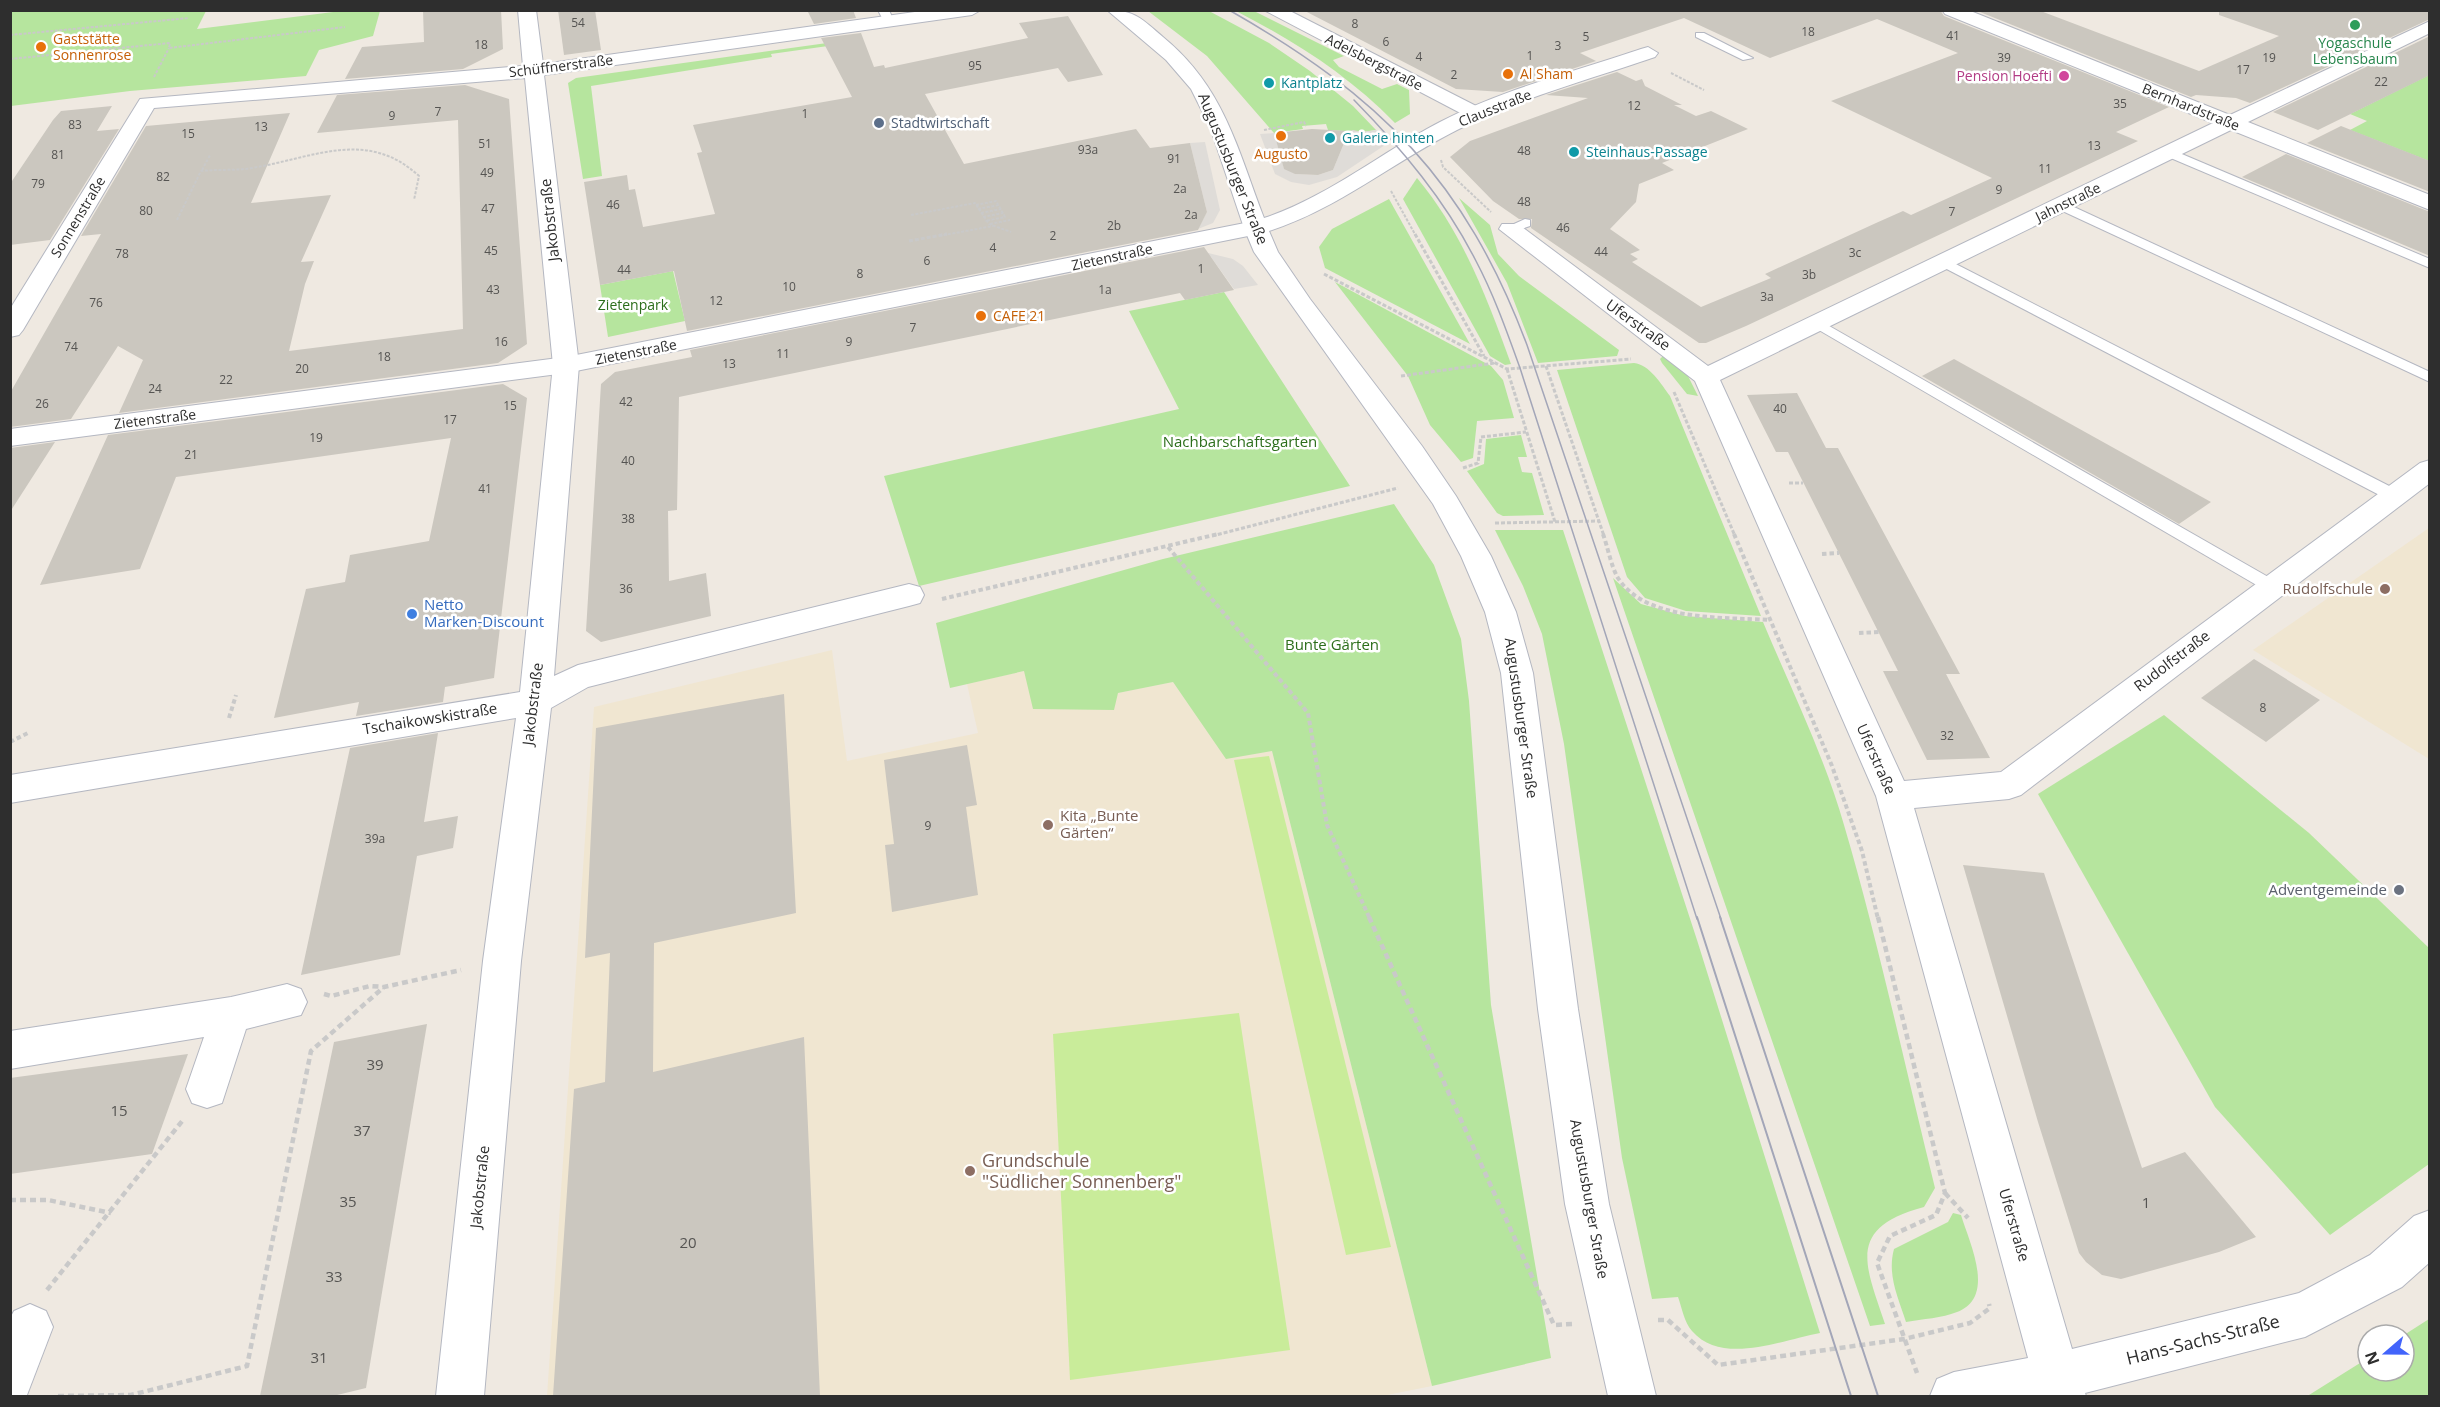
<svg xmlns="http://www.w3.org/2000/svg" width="2440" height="1407" font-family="'Open Sans',sans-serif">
	<rect width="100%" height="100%" fill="#efe9e1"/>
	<g fill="#f0e6d1">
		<path d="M2429,528V759L2253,650Z"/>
		<path d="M832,650L847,761L978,733L967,684L1024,671L1117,693L1173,682L1226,758L1272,751L1432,1386L1382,1396H547L594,707Z"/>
	</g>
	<g fill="#b6e59e">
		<path d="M10,11H206L197,29L341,11H380L373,36L319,50L306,76L130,91L11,106Z"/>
		<path d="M1148,11H1209L1269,43L1310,71L1353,106L1376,130L1362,132L1328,130L1326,124L1302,126L1303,129L1274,133L1207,56Z"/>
		<path d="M1236,11H1254L1344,56L1333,60L1339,67L1382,89L1397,84L1409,90L1410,114L1395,123C1348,75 1296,42 1236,11Z"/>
		<path d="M856,39L828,46L771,54L772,57L591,86L602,176L583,179L568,83L576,78Z"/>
		<path d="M2429,75V161L2350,130L2367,121L2350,114Z"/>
		<path d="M1417,178C1463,233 1487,298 1511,364L1505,365L1490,356L1403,199Z"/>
		<path d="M1459,198L1490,225L1498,254L1519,276L1619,350L1617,356L1538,363L1507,283Z"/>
		<path d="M1389,199L1470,344L1325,268L1319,247L1332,229Z"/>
		<path d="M673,271L685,321L608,337L600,285Z"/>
		<path d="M1335,282L1491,366L1503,380L1514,418L1477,421L1473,458L1461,462L1430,425L1408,376Z"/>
		<path d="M1224,292L1350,486L919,586L884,476L1179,409L1129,311Z"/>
		<path d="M1666,353L1684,368L1698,396L1687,394L1662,363L1660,359Z"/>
		<path d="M1634,363C1650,365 1661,384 1670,396L1761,616L1686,611L1645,598L1627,577L1557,370Z"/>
		<path d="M1521,435L1527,457H1518L1522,472L1532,473L1544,515L1503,516L1497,513L1467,471L1484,464L1486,439Z"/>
		<path d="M1394,504L1434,565L1461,639L1469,701L1491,1005L1551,1358L1432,1386L1272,751L1226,759L1173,682L1118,693L1114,710L1033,709L1024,671L950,688L936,623L1163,559Z"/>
		<path d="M1563,530L1697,940L1820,1333C1782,1340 1722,1366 1692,1331C1684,1322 1682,1308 1678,1297L1652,1299L1622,1158L1564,744L1542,634L1523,586L1495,530Z"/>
		<path d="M1613,578L1641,604L1685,616L1763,622C1791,689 1824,755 1844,825C1879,944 1905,1067 1935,1188L1924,1207C1846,1228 1865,1264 1885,1324L1870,1326Z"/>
		<path d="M2164,715L2309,833L2429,948V1164L2330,1235L2215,1107L2038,794Z"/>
		<path d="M1953,1213L1961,1215C1969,1242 1997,1297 1957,1312C1942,1318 1923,1319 1906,1322C1898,1297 1887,1275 1894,1249L1948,1222Z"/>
		<path d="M2429,1319V1396L2309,1395L2368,1358V1371H2404V1335Z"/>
	</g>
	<g fill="#c9ec9a">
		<path d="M1269,756L1391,1247L1346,1255L1234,760Z"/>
		<path d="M1239,1013L1290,1350L1070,1380L1053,1034Z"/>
	</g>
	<g fill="#dfdcd8">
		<path d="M1353,130L1362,132L1376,130L1388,143L1337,177L1309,185L1291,182L1275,174L1260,134L1274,133L1284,168L1296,174L1318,175L1333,170L1349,131Z"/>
		<path d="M1205,142L1220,210L1213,223L1198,229L1207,212L1190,143Z"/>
		<path d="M1208,253L1233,259L1243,266L1258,285L1234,289L1211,257L1166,261Z"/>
	</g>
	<g fill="#cbc7bf">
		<path d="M423,10H501L503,49L463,69L345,79L362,47L424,42Z"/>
		<path d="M558,10H595L601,50L564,55Z"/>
		<path d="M807,10H853L856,18L814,24Z"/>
		<path d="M1303,10H1940L1944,16L2169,107L2116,132L2138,141L1746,326L1706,343H1699L1531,228L1532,219H1519L1493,201L1450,157L1470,141L1588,98L1546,95L1617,72L1636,81L1642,79L1645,86L1682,105H1674L1696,116L1711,111L1748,129L1662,163L1674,170L1639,184L1636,202L1610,229L1640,250L1630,254L1638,259L1632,262L1701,307L1771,278L1765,274L1876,223L1903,211L1911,215L1992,178L1831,101L1958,53L1877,19L1770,58L1684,18L1580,53L1596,61L1503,92L1456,89Z"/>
		<path d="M1975,10H2038L2199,71L2279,36L2219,15V10H2430V19L2250,103L2236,98L2196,95L2191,97Z"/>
		<path d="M1068,16L1103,75L1068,82L1058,68L925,94L964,164L1136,129L1150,148L1190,143L1207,212L1198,230L687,331L674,271L600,285L584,182L627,175L629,190L635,189L643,227L715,214L697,153L702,152L693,125L852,97L821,38L861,33L874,67L884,65L885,68L1028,38L1019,23Z"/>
		<path d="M2430,36V75L2318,130L2273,112Z"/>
		<path d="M465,85L509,99L527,344L498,363L119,413L143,360L118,346L71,419L10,427V393L101,234L81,236L146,126L290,113L251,203L331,195L301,262L314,261L305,284L289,351L463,329L458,120L317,133L337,95Z"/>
		<path d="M112,106L97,131L119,129L50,240L10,245V184L53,120L61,111Z"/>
		<path d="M2341,126L2430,161V192L2307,143Z"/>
		<path d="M1312,129L1349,131L1333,170L1318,175L1295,174L1284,169L1274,133Z"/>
		<path d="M2286,154L2430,212V256L2242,177Z"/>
		<path d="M1204,247L1234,290L1185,300L1180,293L679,397L677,510L668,511L669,581L706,573L711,616L601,642L586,631L601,384L615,372L692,357L690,350Z"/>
		<path d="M1954,359L2211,502L2179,524L1922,376Z"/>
		<path d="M503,384L527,398L494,678L445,687L443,702L356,716L359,702L274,718L306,589L345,582L350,555L429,541L451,438L176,477L140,569L40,585L108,435Z"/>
		<path d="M1797,393L1826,448H1838L1960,674H1946L1990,758L1927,760L1883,671H1898L1788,452H1776L1747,395Z"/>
		<path d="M55,442L10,512V448Z"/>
		<path d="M2254,659L2320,700L2266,742L2201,698Z"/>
		<path d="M784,694L796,913L654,943L653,1072L804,1037L820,1396H553L574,1089L605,1082L610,953L585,958L596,728Z"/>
		<path d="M438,733L424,822L458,816L453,848L417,856L400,955L301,975L350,748Z"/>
		<path d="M967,745L977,805L966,807L978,895L892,912L885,845L894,844L884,760Z"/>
		<path d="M1963,865L2044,873L2142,1168L2185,1152L2256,1237L2219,1252L2121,1279L2102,1275L2086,1262L2079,1253L2038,1122Z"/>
		<path d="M427,1024L366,1388L333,1396H260L334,1042Z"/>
		<path d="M188,1054L152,1154L10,1174V1078Z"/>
	</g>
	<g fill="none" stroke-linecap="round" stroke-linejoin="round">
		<g stroke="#b4b7c1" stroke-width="2">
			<g id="service">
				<path d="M878,10H889L894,22L893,24H885Z"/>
				<path d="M1696,33H1704L1753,58L1743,60L1696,37Z"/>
				<path d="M2170,149L2430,259V268L2166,156V150Z"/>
				<path d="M2061,201L2430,372V382L2056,208L2054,205Z"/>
				<path d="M1525,219L1530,220V226L1510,233L1503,229Z"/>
				<path d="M1944,258L2399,491L2401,495L2393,501L2387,499L1939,265V259Z"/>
				<path d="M1817,319L2277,582L2280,586L2277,590H2265L1812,326L1810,323Z"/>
			</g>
		</g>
		<g stroke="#b4b7c1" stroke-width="2">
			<g id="minor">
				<path d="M518,10H536L543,64L929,10H981L972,15L544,75L579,365L554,676L578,665L909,584L920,587L924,595L920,603L909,606L588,687L551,708L521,961L484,1396H436L483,961L516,718L10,803V775L520,692L553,365L525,78L154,108L23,330L19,335L10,337V309L140,99L523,66Z"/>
				<path d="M1264,10H1288L1482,109L1485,113L1482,117H1468Z"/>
				<path d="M1942,10H1968L2230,115L2430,21V33L2248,122L2430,195V210L2231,130L1720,380L1904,781L2001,772L2420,463L2430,460V483L2021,795L2009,799L1914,808L2072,1349L2299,1293L2370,1255L2414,1216L2430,1210V1262L2402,1287L2305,1337L2085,1393L2086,1396H1930L1937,1379L1954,1372L2028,1358L1876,796L1695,381L1499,229L1502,224H1518L1708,366L2213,123L1945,14Z"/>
				<path d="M287,984L301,989L307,1002L301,1015L246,1029L222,1103L207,1108L192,1103L186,1089L204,1037L10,1069V1031L231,997Z"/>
				<path d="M30,1304L46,1311L53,1327L27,1395L10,1396V1318L14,1311Z"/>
			</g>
		</g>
		<g stroke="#b4b7c1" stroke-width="2">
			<path id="tertiary" d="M1255,221L1263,223L1266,228L1263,233L566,373L10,446V429L566,357Z"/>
		</g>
		<g stroke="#b4b7c1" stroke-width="2">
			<path id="secondary" d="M1107,10C1135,10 1142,19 1163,37C1224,87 1237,148 1264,218C1328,197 1380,153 1440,122C1503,89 1574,72 1641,49L1648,47L1658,53L1655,57C1588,80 1520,98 1457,130C1393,162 1338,209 1269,231L1278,252L1310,299L1422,446L1456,496L1491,556L1516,612L1533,673L1578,1009L1609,1204L1656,1396H1608L1565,1204L1538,1009L1501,673L1485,612L1461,556L1433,504L1254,252L1244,228L1210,127L1191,89L1166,60Z"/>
		</g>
		<g stroke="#c9c9c9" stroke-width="2" stroke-dasharray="3 1.5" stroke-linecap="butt">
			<path d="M10,35L189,18"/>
			<path d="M10,59L170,43L169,48L345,27"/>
			<path d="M1671,73L1704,90"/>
			<path d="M154,77L169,48"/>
			<path d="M1264,130L1304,122L1306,126"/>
			<path d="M1441,160L1443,167L1491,212"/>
			<path d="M202,170L210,155"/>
			<path d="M1391,191L1416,236"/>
			<path d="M976,205L996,201L1005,217L985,221"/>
			<path d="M978,209L999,205"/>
			<path d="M981,213L1001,209"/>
			<path d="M911,215L975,203L989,224L1011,232"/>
			<path d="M983,217L1003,213"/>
			<path d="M177,220L201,171C218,169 235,171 252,168C313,158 367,128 419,176L414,200"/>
			<path d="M990,224L1010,220"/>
			<path d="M939,236L993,226"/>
		</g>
		<g stroke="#c9c9c9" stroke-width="3" stroke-dasharray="4 2" stroke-linecap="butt">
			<path d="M1415,234L1484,356"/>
			<path d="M909,241L947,234"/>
			<path d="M1324,274L1507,369L1631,359"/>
			<path d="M1546,366L1604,536"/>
			<path d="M1507,369L1555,522"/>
			<path d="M1401,376L1495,363"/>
			<path d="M1674,392L1735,536"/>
			<path d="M1463,468L1478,463L1481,437L1526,432"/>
			<path d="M1789,483H1803"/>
			<path d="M1495,523L1600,521"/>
			<path d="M1212,536L1398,488"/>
		</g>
		<g stroke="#c9c9c9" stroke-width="4" stroke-dasharray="4.5 3" stroke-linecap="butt">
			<path d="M1603,534C1608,548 1611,566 1618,578C1646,622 1724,617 1770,620"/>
			<path d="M1734,534L1832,766L1862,851L1878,919"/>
			<path d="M1168,547L1308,713L1327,825L1370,919"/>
			<path d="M1822,554L1839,553"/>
			<path d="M942,599L1218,534"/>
			<path d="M1859,633L1879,632"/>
			<path d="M229,718L236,695"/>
			<path d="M10,742L28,733"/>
		</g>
		<g stroke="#c9c9c9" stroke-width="4.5" stroke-dasharray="6 4" stroke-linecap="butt">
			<path d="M1369,917L1554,1325L1573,1324"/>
			<path d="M1878,917L1945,1193L1936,1215L1890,1236L1877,1263L1917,1373"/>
			<path d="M324,994L331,996L370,986L384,987L461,970"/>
			<path d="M1945,1193L1968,1218"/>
			<path d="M10,1200H48L111,1213"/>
			<path d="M47,1290L183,1120"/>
			<path d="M1658,1320H1668L1718,1365L1904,1339L1970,1323L1990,1308L1989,1304"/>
			<path d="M58,1396L131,1395L247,1366L311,1051L384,987"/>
		</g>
		<use href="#service" fill="#fff" fill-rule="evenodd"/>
		<use href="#minor" fill="#fff" fill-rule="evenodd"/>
		<use href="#tertiary" fill="#fff" fill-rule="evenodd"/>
		<use href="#secondary" fill="#fff" fill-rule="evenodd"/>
		<g stroke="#a3a6b8" stroke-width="1.5">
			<path d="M1229,10C1380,96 1465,180 1527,345L1721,919"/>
			<path d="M1354,100C1402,149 1445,200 1476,261C1494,295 1507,332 1520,368L1697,919"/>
		</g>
		<g stroke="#a3a6b8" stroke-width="2">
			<path d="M1697,917L1851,1396"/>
			<path d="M1720,917L1878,1396"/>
		</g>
	</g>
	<circle fill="#2e9e5b" stroke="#fff" stroke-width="2" cx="2355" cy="25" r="6"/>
	<g fill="#e8710a" stroke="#fff" stroke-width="2">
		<circle cx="41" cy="47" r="6"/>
		<circle cx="1508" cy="74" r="6"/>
		<circle cx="1281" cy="136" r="6"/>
		<circle cx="981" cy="316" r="6"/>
	</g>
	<circle fill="#d1479c" stroke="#fff" stroke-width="2" cx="2064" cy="76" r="6"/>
	<g fill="#0f9aa8" stroke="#fff" stroke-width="2">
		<circle cx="1269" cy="83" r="6"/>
		<circle cx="1330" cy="138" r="6"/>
		<circle cx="1574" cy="152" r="6"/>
	</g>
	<circle fill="#5c6f8a" stroke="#fff" stroke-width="2" cx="879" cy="123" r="6"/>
	<g fill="#8d6e63" stroke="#fff" stroke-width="2">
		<circle cx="2385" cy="589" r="6"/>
		<circle cx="1048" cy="825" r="6"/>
		<circle cx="970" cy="1171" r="6"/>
	</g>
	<circle fill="#3f7fe0" stroke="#fff" stroke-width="2" cx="412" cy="614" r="6"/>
	<circle fill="#6b7280" stroke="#fff" stroke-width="2" cx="2399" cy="890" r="6"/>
	<g text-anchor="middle" stroke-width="5" stroke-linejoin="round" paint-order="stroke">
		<g font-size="12" fill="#555452">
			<text x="578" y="27">54</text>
			<text x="1355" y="28">8</text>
			<text x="1808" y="36">18</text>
			<text x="1953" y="40">41</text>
			<text x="1586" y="41">5</text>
			<text x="1386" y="46">6</text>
			<text x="481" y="49">18</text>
			<text x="1558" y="50">3</text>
			<text x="1530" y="60">1</text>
			<text x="1419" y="61">4</text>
			<text x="2004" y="62">39</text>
			<text x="2269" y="62">19</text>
			<text x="975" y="70">95</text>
			<text x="2243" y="74">17</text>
			<text x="1454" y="79">2</text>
			<text x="2381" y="86">22</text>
			<text x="2120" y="108">35</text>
			<text x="1634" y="110">12</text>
			<text x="438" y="116">7</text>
			<text x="805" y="118">1</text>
			<text x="392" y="120">9</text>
			<text x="75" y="129">83</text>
			<text x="261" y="131">13</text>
			<text x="188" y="138">15</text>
			<text x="485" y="148">51</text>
			<text x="2094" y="150">13</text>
			<text x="1088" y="154">93a</text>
			<text x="1524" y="155">48</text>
			<text x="58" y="159">81</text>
			<text x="1174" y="163">91</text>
			<text x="2045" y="173">11</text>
			<text x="487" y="177">49</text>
			<text x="163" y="181">82</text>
			<text x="38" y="188">79</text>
			<text x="1180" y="193">2a</text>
			<text x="1999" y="194">9</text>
			<text x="1524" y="206">48</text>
			<text x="613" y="209">46</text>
			<text x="488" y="213">47</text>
			<text x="146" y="215">80</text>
			<text x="1952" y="216">7</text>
			<text x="1191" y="219">2a</text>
			<text x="1114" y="230">2b</text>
			<text x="1563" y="232">46</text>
			<text x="1053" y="240">2</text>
			<text x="993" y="252">4</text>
			<text x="491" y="255">45</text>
			<text x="1601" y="256">44</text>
			<text x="1855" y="257">3c</text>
			<text x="122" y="258">78</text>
			<text x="927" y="265">6</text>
			<text x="1201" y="273">1</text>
			<text x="624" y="274">44</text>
			<text x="860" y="278">8</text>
			<text x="1809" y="279">3b</text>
			<text x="789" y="291">10</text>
			<text x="493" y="294">43</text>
			<text x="1105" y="294">1a</text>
			<text x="1767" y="301">3a</text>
			<text x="716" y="305">12</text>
			<text x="96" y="307">76</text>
			<text x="913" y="332">7</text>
			<text x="501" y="346">16</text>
			<text x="849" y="346">9</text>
			<text x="71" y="351">74</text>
			<text x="783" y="358">11</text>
			<text x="384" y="361">18</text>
			<text x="729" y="368">13</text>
			<text x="302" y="373">20</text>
			<text x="226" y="384">22</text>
			<text x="155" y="393">24</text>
			<text x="626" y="406">42</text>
			<text x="42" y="408">26</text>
			<text x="510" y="410">15</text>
			<text x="1780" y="413">40</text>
			<text x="450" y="424">17</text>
			<text x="316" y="442">19</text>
			<text x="191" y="459">21</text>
			<text x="628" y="465">40</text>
			<text x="485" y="493">41</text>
			<text x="628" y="523">38</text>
			<text x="626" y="593">36</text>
			<text x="2263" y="712">8</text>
			<text x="1947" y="740">32</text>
			<text x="928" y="830">9</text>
			<text x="375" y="843">39a</text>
		</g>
		<g font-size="14" fill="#c56008" stroke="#fff" text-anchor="start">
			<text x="53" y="44">Gaststätte<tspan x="53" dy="16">Sonnenrose</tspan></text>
			<text x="1520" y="79">Al Sham</text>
			<text x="1281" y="159" text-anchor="middle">Augusto</text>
			<text x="993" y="321">CAFE 21</text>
		</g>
		<g font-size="14" fill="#27864d" stroke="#fff">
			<text x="2355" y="48">Yogaschule<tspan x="2355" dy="16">Lebensbaum</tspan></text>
		</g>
		<g font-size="14" fill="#2e2e2e" stroke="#fff">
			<text transform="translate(1374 62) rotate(27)" y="5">Adelsbergstraße</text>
			<text transform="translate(561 66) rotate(-7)" y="5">Schüffnerstraße</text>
			<text transform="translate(2191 107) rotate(22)" y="5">Bernhardstraße</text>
			<text transform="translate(1495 108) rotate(-22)" y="5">Clausstraße</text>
			<text transform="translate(2068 202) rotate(-26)" y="5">Jahnstraße</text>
			<text transform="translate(78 217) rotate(-59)" y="5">Sonnenstraße</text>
			<text transform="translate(1112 257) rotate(-12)" y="5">Zietenstraße</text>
			<text transform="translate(636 352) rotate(-11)" y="5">Zietenstraße</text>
			<text transform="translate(155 419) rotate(-7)" y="5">Zietenstraße</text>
		</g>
		<g font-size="14" fill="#b23c85" stroke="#fff" text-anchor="end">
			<text x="2052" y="81">Pension Hoefti</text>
		</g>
		<g font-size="14" fill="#0d838f" stroke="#fff" text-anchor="start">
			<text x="1281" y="88">Kantplatz</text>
			<text x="1342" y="143">Galerie hinten</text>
			<text x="1586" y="157">Steinhaus-Passage</text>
		</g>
		<g font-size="14" fill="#4e5e75" stroke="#fff" text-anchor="start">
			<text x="891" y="128">Stadtwirtschaft</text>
		</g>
		<g font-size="14" fill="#2c6e1b" stroke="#fff">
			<text x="633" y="310">Zietenpark</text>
		</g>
		<g font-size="15" fill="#2e2e2e" stroke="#fff">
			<text transform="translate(1233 169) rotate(68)" y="5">Augustusburger Straße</text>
			<text transform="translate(550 220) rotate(-96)" y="5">Jakobstraße</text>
			<text transform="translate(1638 325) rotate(36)" y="5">Uferstraße</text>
			<text transform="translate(2172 661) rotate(-37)" y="5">Rudolfstraße</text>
			<text transform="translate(533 704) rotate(-83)" y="5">Jakobstraße</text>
			<text transform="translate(1521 718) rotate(82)" y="5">Augustusburger Straße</text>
			<text transform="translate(430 719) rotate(-9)" y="5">Tschaikowskistraße</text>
			<text transform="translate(1876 759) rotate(66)" y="5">Uferstraße</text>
			<text transform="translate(480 1187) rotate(-84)" y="5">Jakobstraße</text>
			<text transform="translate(1589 1199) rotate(80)" y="5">Augustusburger Straße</text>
			<text transform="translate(2014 1225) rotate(74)" y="5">Uferstraße</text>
		</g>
		<g font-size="15" fill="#2c6e1b" stroke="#fff">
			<text x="1240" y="447">Nachbarschaftsgarten</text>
			<text x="1332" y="650">Bunte Gärten</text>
		</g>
		<g font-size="15" fill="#785e54" stroke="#fff" text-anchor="end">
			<text x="2373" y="594">Rudolfschule</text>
			<text x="1060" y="821" text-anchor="start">Kita „Bunte<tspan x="1060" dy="17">Gärten“</tspan></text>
		</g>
		<g font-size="15" fill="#366cbe" stroke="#fff" text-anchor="start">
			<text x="424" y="610">Netto<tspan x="424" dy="17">Marken-Discount</tspan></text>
		</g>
		<g font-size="15" fill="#5b616d" stroke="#fff" text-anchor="end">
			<text x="2387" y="895">Adventgemeinde</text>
		</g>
		<g font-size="15" fill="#555452">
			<text x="375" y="1070">39</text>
			<text x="119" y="1116">15</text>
			<text x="362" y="1136">37</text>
			<text x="348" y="1207">35</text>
			<text x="2146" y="1208">1</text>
			<text x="688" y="1248">20</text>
			<text x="334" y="1282">33</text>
			<text x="319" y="1363">31</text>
		</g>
		<g font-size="18" fill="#785e54" stroke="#fff" text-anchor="start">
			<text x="982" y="1167">Grundschule<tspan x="982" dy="21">"Südlicher Sonnenberg"</tspan></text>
		</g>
		<g font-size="18" fill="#2e2e2e" stroke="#fff">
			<text transform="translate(2203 1340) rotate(-14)" y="6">Hans-Sachs-Straße</text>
		</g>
	</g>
	<rect width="2440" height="1407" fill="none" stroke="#2e2e2e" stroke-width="24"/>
	<g transform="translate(2386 1353) rotate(250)"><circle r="28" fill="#ffffff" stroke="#ababab" stroke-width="1.5"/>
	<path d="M0-4.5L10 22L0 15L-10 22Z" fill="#4264fb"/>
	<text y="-9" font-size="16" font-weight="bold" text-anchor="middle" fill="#2e2e2e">N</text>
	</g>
</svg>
